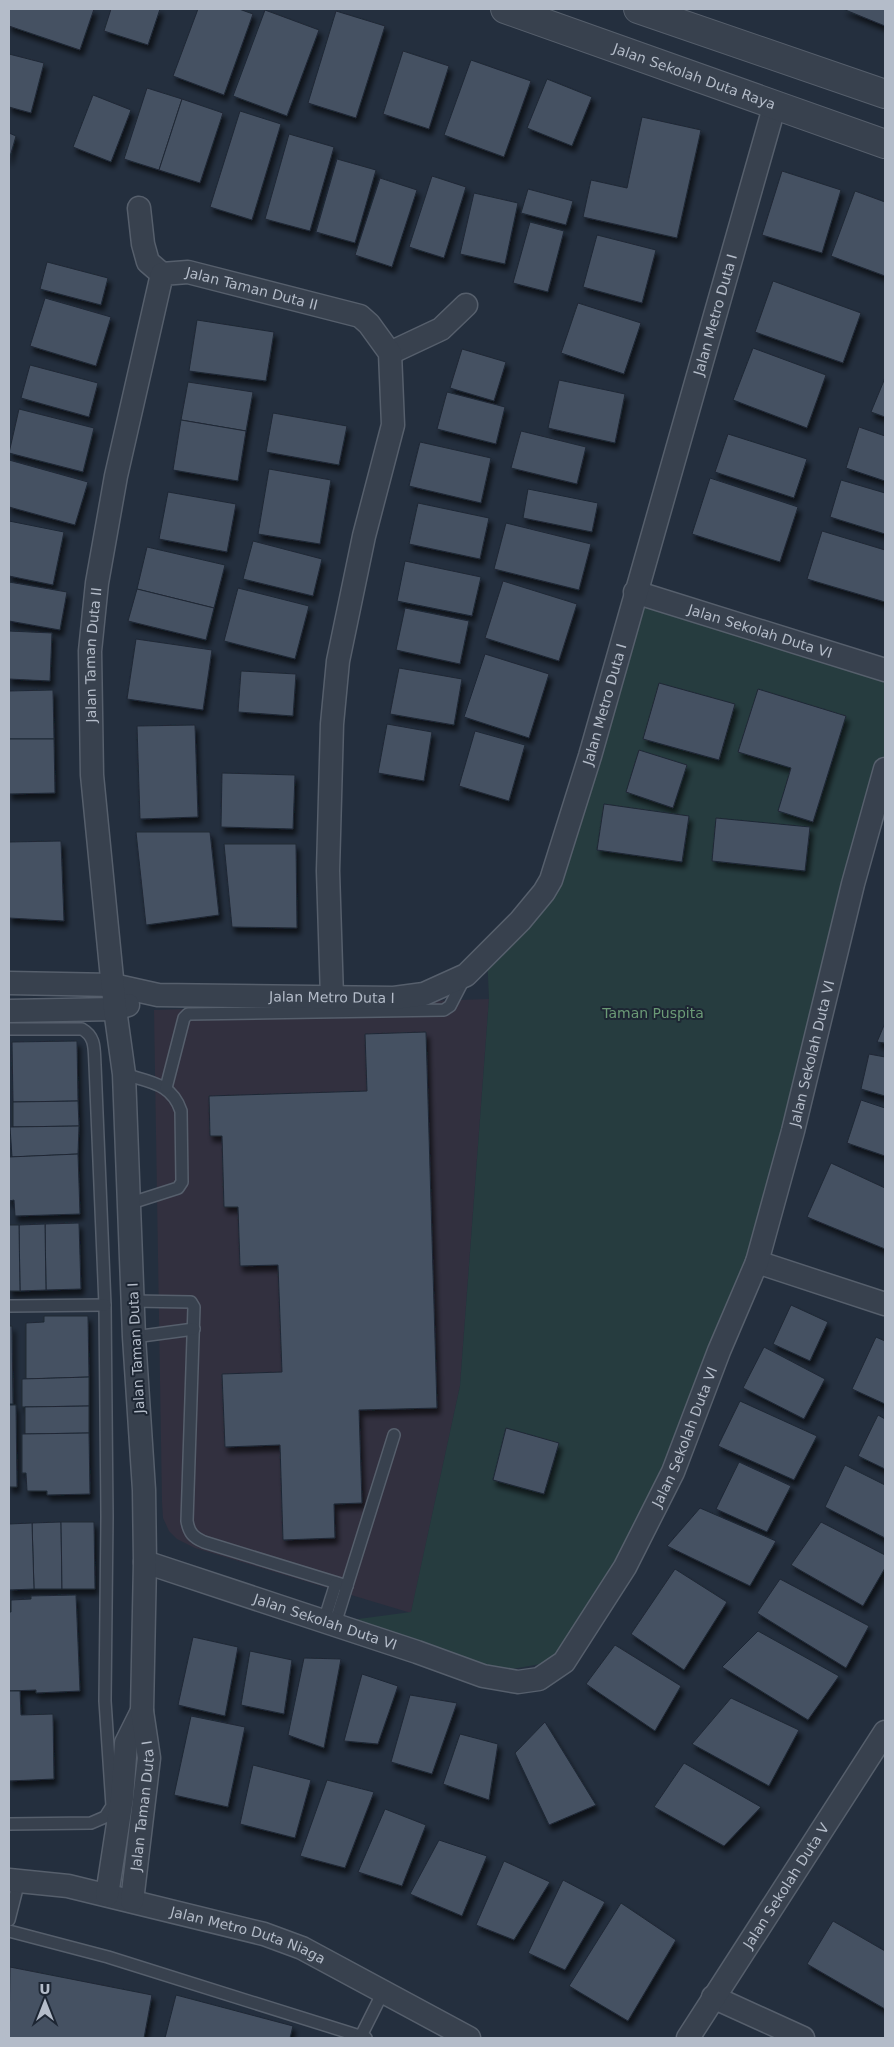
<svg xmlns="http://www.w3.org/2000/svg" width="894" height="2047" font-family="'DejaVu Sans',sans-serif">
	<defs>
		<filter id="shadow"><feDropShadow dx="3" dy="5.5" stdDeviation="2.5" flood-color="#0009"/></filter>
	</defs>
	<rect width="100%" height="100%" fill="#242f3e"/>
	<path fill="#32303f" d="M489,999L460,1386L411,1613L195,1548L177,1539L169,1531L163,1518L162,1502L154,1010Z"/>
	<path fill="#263c3f" d="M632,585L885,666V787L758,1251L671,1471L563,1660L484,1674L336,1622L411,1612L460,1386L489,999L487,953L540,890Z"/>
	<g fill="#455162" stroke="#1f2835" filter="url(#shadow)">
		<path d="M9,9H94L80,50L9,26Z"/>
		<path d="M111,9H160L148,45L104,31Z"/>
		<path d="M198,9H239L253,14L224,95L173,76Z"/>
		<path d="M843,9H885V26Z"/>
		<path d="M265,10L319,30L287,116L233,96Z"/>
		<path d="M336,11L385,26L356,118L308,103Z"/>
		<path d="M403,51L449,66L429,129L383,114Z"/>
		<path d="M9,54L44,63L31,113L9,107Z"/>
		<path d="M471,60L531,81L504,157L444,135Z"/>
		<path d="M547,79L592,97L572,146L527,128Z"/>
		<path d="M147,88L182,99L159,170L124,159Z"/>
		<path d="M93,95L131,110L111,162L73,147Z"/>
		<path d="M182,99L223,113L200,183L159,170Z"/>
		<path d="M240,111L281,124L252,220L210,207Z"/>
		<path d="M642,117L701,130L677,238L583,217L591,180L627,188Z"/>
		<path d="M9,133L16,136L9,160Z"/>
		<path d="M289,134L334,147L310,231L265,219Z"/>
		<path d="M337,159L376,170L355,243L316,232Z"/>
		<path d="M782,171L841,190L822,253L762,235Z"/>
		<path d="M432,176L466,187L444,258L409,247Z"/>
		<path d="M380,178L417,190L392,267L355,255Z"/>
		<path d="M528,189L573,201L566,225L521,213Z"/>
		<path d="M855,191L885,202V276L831,256Z"/>
		<path d="M474,193L518,203L505,264L460,254Z"/>
		<path d="M530,222L564,231L548,292L513,283Z"/>
		<path d="M597,235L656,250L642,303L583,287Z"/>
		<path d="M47,262L108,278L101,305L40,289Z"/>
		<path d="M773,281L861,313L843,363L755,332Z"/>
		<path d="M45,298L111,317L96,366L30,346Z"/>
		<path d="M578,303L641,323L624,374L561,353Z"/>
		<path d="M197,320L274,332L266,381L189,371Z"/>
		<path d="M753,348L826,375L807,428L733,400Z"/>
		<path d="M462,349L506,362L494,401L450,388Z"/>
		<path d="M30,365L98,383L89,417L21,398Z"/>
		<path d="M885,378V417L871,412Z"/>
		<path d="M559,380L625,394L615,443L548,428Z"/>
		<path d="M188,382L253,392L246,431L181,420Z"/>
		<path d="M447,392L505,407L496,444L437,429Z"/>
		<path d="M19,409L94,428L83,472L9,453Z"/>
		<path d="M273,413L347,426L339,465L266,452Z"/>
		<path d="M181,420L246,431L238,481L173,470Z"/>
		<path d="M859,427L885,436V481L846,468Z"/>
		<path d="M521,431L586,447L577,484L511,468Z"/>
		<path d="M728,434L807,459L794,498L715,472Z"/>
		<path d="M420,442L491,458L481,503L409,486Z"/>
		<path d="M9,460L88,482L75,525L9,507Z"/>
		<path d="M269,469L331,480L320,544L258,534Z"/>
		<path d="M710,478L798,507L780,562L692,534Z"/>
		<path d="M841,480L885,493V534L830,517Z"/>
		<path d="M528,489L598,503L592,532L523,518Z"/>
		<path d="M168,492L236,504L227,552L159,539Z"/>
		<path d="M418,503L489,518L480,559L409,544Z"/>
		<path d="M9,521L64,532L53,585L9,576Z"/>
		<path d="M506,523L591,544L579,590L494,569Z"/>
		<path d="M822,531L885,550V602L807,579Z"/>
		<path d="M253,541L322,559L313,596L243,579Z"/>
		<path d="M147,547L225,565L214,608L137,589Z"/>
		<path d="M405,561L481,577L472,616L397,601Z"/>
		<path d="M503,581L577,604L559,661L485,638Z"/>
		<path d="M9,582L67,592L60,630L9,621Z"/>
		<path d="M238,588L309,606L295,659L224,641Z"/>
		<path d="M137,589L214,608L206,640L128,621Z"/>
		<path d="M405,608L469,621L460,664L396,650Z"/>
		<path d="M9,631L52,633L50,681L9,679Z"/>
		<path d="M136,639L212,650L203,710L127,699Z"/>
		<path d="M485,654L549,674L529,738L464,717Z"/>
		<path d="M399,668L462,679L454,725L390,714Z"/>
		<path d="M241,671L296,674L293,716L238,712Z"/>
		<path d="M659,683L735,704L719,760L643,739Z"/>
		<path d="M758,689L846,716L813,822L778,811L791,768L738,752Z"/>
		<path d="M53,690L54,739H9V691Z"/>
		<path d="M387,724L432,732L424,781L378,773Z"/>
		<path d="M195,725L198,817L140,819L137,726Z"/>
		<path d="M475,731L525,745L509,801L459,786Z"/>
		<path d="M9,739H54L55,793L9,794Z"/>
		<path d="M639,750L687,765L673,808L626,792Z"/>
		<path d="M222,773L295,775L293,829L221,827Z"/>
		<path d="M604,804L689,816L682,862L597,850Z"/>
		<path d="M716,818L810,827L805,871L712,861Z"/>
		<path d="M136,832H210L219,915L146,925Z"/>
		<path d="M61,841L64,921L9,918V842Z"/>
		<path d="M224,844H296L297,928L232,927Z"/>
		<path d="M885,1023V1043L877,1042Z"/>
		<path d="M426,1032L437,1408L359,1410L362,1503L334,1504L335,1538L283,1540L280,1445L225,1447L222,1374L282,1372L278,1265L240,1266L238,1207H224L222,1136H210L209,1096L367,1091L365,1034Z"/>
		<path d="M77,1041L78,1101L13,1102L12,1042Z"/>
		<path d="M869,1054L885,1057V1096L861,1089Z"/>
		<path d="M861,1100L885,1108V1156L847,1143Z"/>
		<path d="M78,1101L79,1126L13,1127V1102Z"/>
		<path d="M79,1126L78,1154L12,1157L10,1127Z"/>
		<path d="M78,1154L80,1214L15,1216L14,1200L9,1201V1157Z"/>
		<path d="M831,1163L885,1188V1249L807,1217Z"/>
		<path d="M79,1223L81,1289L46,1290L45,1224Z"/>
		<path d="M45,1224L46,1290L20,1291L19,1225Z"/>
		<path d="M9,1225H19L20,1291H9Z"/>
		<path d="M791,1305L828,1322L810,1361L773,1344Z"/>
		<path d="M44,1316H88L89,1377L26,1379V1323L44,1322Z"/>
		<path d="M9,1326H12L13,1404H9Z"/>
		<path d="M876,1337L885,1341V1404L852,1389Z"/>
		<path d="M764,1347L825,1379L804,1419L743,1388Z"/>
		<path d="M89,1377V1406L22,1407V1379Z"/>
		<path d="M740,1401L817,1436L794,1480L718,1446Z"/>
		<path d="M9,1405H16L17,1487H9Z"/>
		<path d="M89,1406V1433L25,1434V1407Z"/>
		<path d="M878,1415L885,1419V1469L858,1456Z"/>
		<path d="M506,1428L559,1443L544,1494L493,1480Z"/>
		<path d="M89,1433L90,1494L47,1495V1491H27L26,1473H22V1434Z"/>
		<path d="M739,1462L791,1486L767,1532L716,1509Z"/>
		<path d="M845,1465L885,1485V1538L825,1507Z"/>
		<path d="M700,1508L776,1541L750,1586L667,1546Z"/>
		<path d="M61,1522L62,1589H34L32,1523Z"/>
		<path d="M61,1522H94L95,1589H62Z"/>
		<path d="M821,1522L885,1555V1568L863,1606L791,1565Z"/>
		<path d="M32,1523L34,1589L9,1590V1524Z"/>
		<path d="M675,1569L727,1602L684,1670L631,1634Z"/>
		<path d="M780,1579L869,1626L846,1668L757,1613Z"/>
		<path d="M76,1595L80,1691L36,1693V1690L9,1691V1612H11V1600L31,1599V1596Z"/>
		<path d="M758,1631L839,1676L808,1720L722,1667Z"/>
		<path d="M193,1637L238,1647L225,1716L178,1705Z"/>
		<path d="M615,1645L681,1686L655,1731L586,1684Z"/>
		<path d="M250,1651L292,1660L284,1714L241,1705Z"/>
		<path d="M304,1658L341,1659L324,1748L288,1735Z"/>
		<path d="M362,1674L398,1686L378,1744L344,1741Z"/>
		<path d="M9,1691H20L21,1715L53,1714L54,1779L9,1781Z"/>
		<path d="M410,1695L457,1703L432,1774L391,1762Z"/>
		<path d="M731,1698L799,1730L769,1786L692,1744Z"/>
		<path d="M191,1716L245,1727L228,1807L174,1795Z"/>
		<path d="M545,1722L596,1805L549,1825L515,1753Z"/>
		<path d="M460,1734L498,1744L489,1800L443,1784Z"/>
		<path d="M684,1763L761,1807L724,1846L654,1807Z"/>
		<path d="M253,1765L311,1780L295,1838L240,1824Z"/>
		<path d="M327,1780L374,1792L345,1868L300,1856Z"/>
		<path d="M385,1809L426,1825L402,1886L358,1872Z"/>
		<path d="M439,1840L487,1856L462,1916L410,1894Z"/>
		<path d="M504,1861L550,1882L514,1940L476,1925Z"/>
		<path d="M563,1880L605,1902L565,1970L528,1953Z"/>
		<path d="M621,1903L676,1940L628,2021L569,1986Z"/>
		<path d="M833,1921L885,1951V2009L807,1964Z"/>
		<path d="M10,1967L152,1995L144,2038H9Z"/>
		<path d="M176,1995L293,2026L290,2038H165Z"/>
	</g>
	<g fill="none" stroke-linecap="round" stroke-linejoin="round">
		<g stroke="#565f6c" stroke-width="14">
			<g id="service">
				<path d="M9,1029H82C96,1037 94,1049 95,1065L105,1305L107,1517L105,1701L112,1806L105,1817L91,1823L9,1824"/>
				<path d="M124,1074C149,1082 172,1083 181,1111L182,1182L178,1188L128,1204"/>
				<path d="M166,1088L184,1018L188,1014L444,1010L450,1006L465,977"/>
				<path d="M134,1301L191,1302L194,1307L187,1521C189,1533 193,1537 204,1542L347,1586"/>
				<path d="M9,1306L105,1305"/>
				<path d="M134,1337L194,1329"/>
				<path d="M324,1621L336,1583"/>
				<path d="M335,1624L394,1435"/>
				<path d="M9,1920L19,1881"/>
				<path d="M9,1931L108,1957L366,2038"/>
				<path d="M360,2038L383,1992"/>
			</g>
		</g>
		<g stroke="#565f6c" stroke-width="25">
			<g id="minor">
				<path d="M139,208L143,244L148,262L162,274"/>
				<path d="M390,353L441,329L466,305"/>
				<path id="s1" d="M635,592L885,670"/>
				<path id="s2" d="M9,983L113,985L158,995L394,998L424,994L466,975L520,921L544,892L551,880L590,756L775,104"/>
				<path d="M9,1011L115,1009L128,1005"/>
				<path d="M757,1262L885,1304"/>
				<path id="s3" d="M145,1562L417,1652L483,1676L518,1682L539,1679L564,1662L625,1567L673,1472L719,1351L757,1262L793,1131L853,884L885,769"/>
				<path id="s4" d="M9,1880L68,1886L264,1934L302,1948L469,2038"/>
				<path d="M107,1895L122,1798L126,1743L142,1711"/>
				<path id="s5" d="M132,1901L149,1758L142,1711L145,1562L144,1490L134,1337L124,1074L115,1009L92,775L90,651L97,583L116,476L162,274L188,272L360,316L369,324L390,353L393,425L364,536L338,661L332,724L328,871L332,998"/>
				<path d="M713,1997L803,2038"/>
				<path id="s6" d="M688,2038L885,1732"/>
			</g>
		</g>
		<g stroke="#565f6c" stroke-width="30">
			<g id="tertiary">
				<path id="s7" d="M505,9L885,144"/>
				<path d="M638,9L885,94"/>
			</g>
		</g>
		<use href="#service" stroke="#38414e" stroke-width="11"/>
		<use href="#minor" stroke="#38414e" stroke-width="22"/>
		<use href="#tertiary" stroke="#38414e" stroke-width="28"/>
	</g>
	<g text-anchor="middle" stroke-width="4" stroke-linejoin="round" paint-order="stroke">
		<g font-size="14" fill="#b4bcc9" stroke="#1d2633">
			<text dy="5" stroke="none"><textPath href="#s7" startOffset="201">Jalan Sekolah Duta Raya</textPath></text>
			<text dy="5" stroke="none"><textPath href="#s5" startOffset="1730">Jalan Taman Duta II</textPath></text>
			<text dy="5" stroke="none"><textPath href="#s2" startOffset="1179">Jalan Metro Duta I</textPath></text>
			<text dy="5" stroke="none"><textPath href="#s1" startOffset="131">Jalan Sekolah Duta VI</textPath></text>
			<text dy="5" stroke="none"><textPath href="#s5" startOffset="1250">Jalan Taman Duta II</textPath></text>
			<text dy="5" stroke="none"><textPath href="#s2" startOffset="774">Jalan Metro Duta I</textPath></text>
			<text dy="5" stroke="none"><textPath href="#s2" startOffset="324">Jalan Metro Duta I</textPath></text>
			<text dy="5" stroke="none"><textPath href="#s3" startOffset="1105">Jalan Sekolah Duta VI</textPath></text>
			<text transform="translate(136 1348) rotate(-93)" y="5">Jalan Taman Duta I</text>
			<text dy="5" stroke="none"><textPath href="#s3" startOffset="700">Jalan Sekolah Duta VI</textPath></text>
			<text dy="5" stroke="none"><textPath href="#s3" startOffset="190">Jalan Sekolah Duta VI</textPath></text>
			<text dy="5" stroke="none"><textPath href="#s5" startOffset="96">Jalan Taman Duta I</textPath></text>
			<text dy="5" stroke="none"><textPath href="#s6" startOffset="181">Jalan Sekolah Duta V</textPath></text>
			<text dy="5" stroke="none"><textPath href="#s4" startOffset="246">Jalan Metro Duta Niaga</textPath></text>
		</g>
		<g font-size="14" fill="#6b9a76" stroke="#1d2633">
			<text x="653" y="1018">Taman Puspita</text>
		</g>
	</g>
	<rect width="894" height="2047" fill="none" stroke="#b4bcc9" stroke-width="20"/>
	<g transform="translate(45 2002)" stroke="#1d2633" stroke-width="4" paint-order="stroke">
	<path d="M0-4L9 19L0 12L-9 19Z" fill="#b4bcc9"/>
	<text y="-8" font-size="14" font-weight="bold" text-anchor="middle" fill="#b4bcc9">U</text>
	</g>
</svg>
